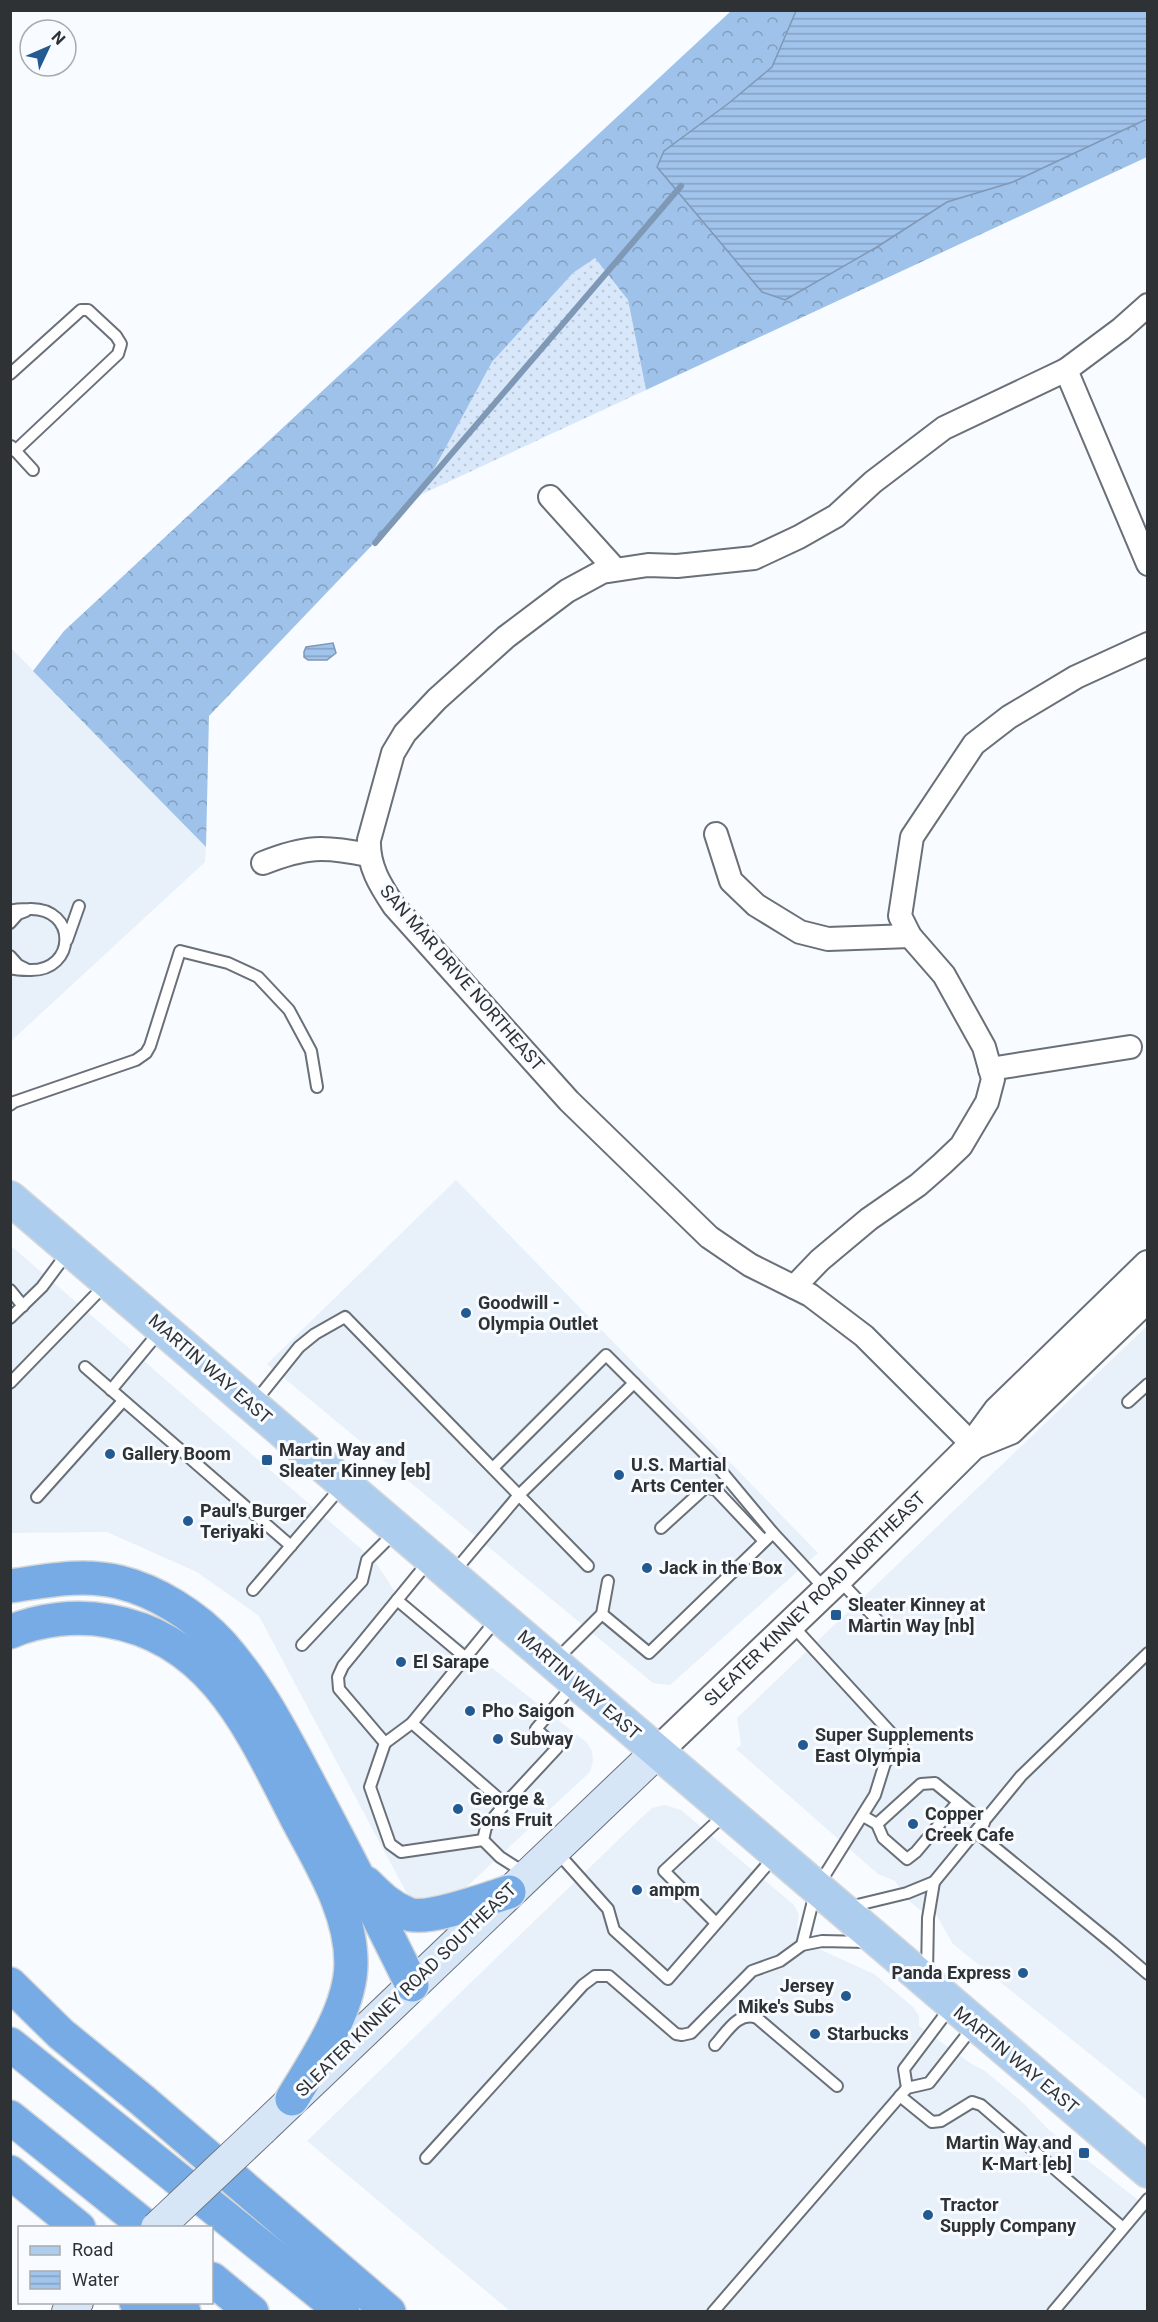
<svg xmlns="http://www.w3.org/2000/svg" width="1158" height="2322" font-family="Roboto,sans-serif">
	<defs>
		<pattern id="grass-dots" width="8" height="8" patternUnits="userSpaceOnUse" patternTransform="scale(1.5)"><rect width="8" height="8" fill="#d8e8fa"/><path d="M2 2h.1M6 6h.1" fill="none" stroke="#bac7d7" stroke-width="1.8" stroke-linecap="round"/></pattern>
		<pattern id="forest-crowns" width="20" height="18" patternUnits="userSpaceOnUse" patternTransform="scale(1.5)"><rect width="20" height="18" fill="#9fc2ea"/><path d="M2 6a3 3 0 1 1 6 0M12 15a3 3 0 1 1 6 0" fill="none" stroke="#829ebe"/></pattern>
		<pattern id="water-rules" width="6" height="5" patternUnits="userSpaceOnUse" patternTransform="scale(1.5)"><rect width="6" height="5" fill="#a1c4ec"/><path d="M0 2.5h6" fill="none" stroke="#84a0c0"/></pattern>
	</defs>
	<rect width="100%" height="100%" fill="#f8fbff"/>
	<g fill="#e8f0fa">
		<path d="M11,648L206,847L205,862L11,1041Z"/>
		<path d="M456,1180L818,1553L670,1685L653,1683L267,1364Z"/>
		<path d="M10,1245L374,1560L394,1590L587,1743L592,1751L593,1761L590,1772L461,1892L412,1903L259,1616L197,1572L107,1532L11,1533Z"/>
		<path d="M1147,1326V2100L953,1944L936,1914L920,1910L908,1900L895,1881L878,1874L736,1749L741,1745L737,1718Z"/>
		<path d="M665,1805L681,1810L794,1905L799,1914L797,1927L819,1949L874,1974L913,2007L919,2016V2026L970,2063L985,2071L1021,2101L1049,2130L1147,2207V2311H510L307,2141L641,1818L652,1808Z"/>
	</g>
	<path fill="url(#grass-dots)" d="M595,258L628,300L646,390L420,495L492,362L573,273Z"/>
	<path fill="url(#forest-crowns)" d="M731,11H796L772,67L729,103L664,151L658,167L709,228L785,300L877,247L947,202L1013,182L1147,119V157L646,390L628,300L595,258L573,273L492,362L420,495L209,716L206,847L33,671L64,631Z"/>
	<g fill="url(#water-rules)" stroke="#7f98b5" stroke-width="1.5">
		<path d="M796,11H1147V119L1013,182L947,202L877,247L785,300L762,292L657,167L664,151L729,103L772,67Z"/>
		<path d="M333,643L336,653L327,660H308L304,657V652L306,647Z"/>
	</g>
	<g fill="none" stroke-linecap="round" stroke-linejoin="round">
		<path stroke="#7f98b5" stroke-width="6" d="M375,543L681,186"/>
		<g stroke="#697078" stroke-width="14">
			<g id="service">
				<path d="M10,374L81,310H88L116,336L121,344L118,354L15,451"/>
				<path d="M11,446L33,470"/>
				<path d="M10,911C16,909 23,909 29,909C78,907 77,972 29,970C22,970 17,970 10,968"/>
				<path d="M10,923L18,914L26,911"/>
				<path d="M67,940L79,906"/>
				<path d="M10,956L18,965L26,969"/>
				<path d="M10,1105L14,1102L136,1060L146,1053L150,1046L180,951L228,963L258,977L289,1010L311,1051L317,1087"/>
				<path d="M10,1290L23,1306"/>
				<path d="M10,1318L42,1287L68,1252"/>
				<path d="M85,1367L291,1546"/>
				<path d="M10,1383L106,1284"/>
				<path d="M111,1390L160,1331"/>
				<path d="M1128,1402L1148,1384"/>
				<path d="M254,1403L299,1347L315,1334L345,1317L588,1566"/>
				<path d="M493,1468L606,1355L717,1466L773,1533L826,1590"/>
				<path d="M37,1497L123,1401"/>
				<path d="M661,1528L706,1487L716,1490L764,1541"/>
				<path d="M429,1561L343,1666L338,1677L339,1689L385,1743L412,1723L497,1619"/>
				<path d="M453,1573L519,1495L634,1383"/>
				<path d="M838,1579L880,1623"/>
				<path d="M253,1590L343,1485"/>
				<path d="M397,1600L466,1658"/>
				<path d="M602,1614L649,1653L773,1533"/>
				<path d="M791,1624L902,1745L885,1763L875,1795L816,1889L802,1945"/>
				<path d="M302,1645L362,1581L367,1560L395,1532"/>
				<path d="M555,1661L602,1614L608,1581"/>
				<path d="M412,1723L505,1804L557,1748L536,1729L574,1684"/>
				<path d="M385,1743L370,1787L390,1844L401,1852L483,1840"/>
				<path d="M863,1816L877,1824L921,1784L935,1783L984,1823"/>
				<path d="M877,1824L883,1838L907,1859L916,1852L958,1802"/>
				<path d="M976,1832L1113,1944L1148,1974"/>
				<path d="M483,1840L500,1857L525,1873"/>
				<path d="M483,1840L486,1827L505,1804"/>
				<path d="M557,1852L608,1909L614,1930L668,1979L774,1857"/>
				<path d="M849,1907L907,1893L934,1882L1021,1776L1148,1653"/>
				<path d="M716,1923L664,1871L724,1815"/>
				<path d="M927,1974L928,1918L934,1882"/>
				<path d="M950,2008L904,2069L907,2088L929,2083L973,2027"/>
				<path d="M715,2045C726,2033 739,2010 757,2018L837,2086"/>
				<path d="M900,2096L932,2122L941,2121L972,2102L981,2105L1123,2228"/>
				<path d="M426,2158L583,1985L595,1976H609L676,2034L682,2035L691,2033L752,1971L780,1961L802,1945L822,1941L866,1942"/>
				<path d="M713,2312L907,2088"/>
				<path d="M1053,2312L1148,2199"/>
			</g>
		</g>
		<g stroke="#697078" stroke-width="26">
			<g id="minor">
				<path d="M1066,370L1148,564"/>
				<path d="M550,497L615,569"/>
				<path d="M716,834L731,881L756,905L800,932L828,939L910,936"/>
				<path d="M263,863C306,846 324,846 368,855"/>
				<path d="M990,1069L1130,1047"/>
				<path d="M794,1287L820,1260L869,1219L918,1185L942,1164L961,1146L987,1102L993,1079L984,1047L944,975L910,936L900,916L912,837L974,744L1009,717L1076,677L1148,644"/>
				<path d="M973,1445L864,1336L810,1295L750,1265L709,1237L569,1101L394,906C380,885 368,866 369,840L393,753L405,733L437,699L506,637L567,591L602,572L648,565L677,566L754,558L799,537L836,516L873,482L944,428L1066,370L1121,329L1148,305"/>
			</g>
		</g>
		<g stroke="#697078" stroke-width="32">
			<g id="tertiary">
				<path d="M973,1445L1010,1430L1148,1297"/>
				<path d="M657,1752L838,1579L973,1445L998,1411L1148,1265"/>
			</g>
		</g>
		<g stroke="#697078" stroke-width="34">
			<g id="secondary">
				<path d="M262,2129L657,1752"/>
				<path d="M68,2312L77,2302"/>
			</g>
		</g>
		<g stroke="#d5d6d7" stroke-width="36">
			<path id="primary" d="M10,1198L1148,2171"/>
		</g>
		<g stroke="#d5d6d7" stroke-width="36">
			<g id="motorway">
				<path d="M10,1586C46,1581 83,1573 119,1582C156,1591 196,1616 222,1645C260,1688 286,1740 313,1791C347,1855 380,1920 412,1985"/>
				<path d="M10,1632C40,1619 77,1615 109,1621C215,1639 253,1734 297,1819C320,1863 351,1911 351,1963C351,2009 315,2061 292,2099"/>
				<path d="M366,1883C379,1896 390,1907 408,1914C428,1921 487,1899 509,1892"/>
				<path d="M10,1984L61,2034L142,2100L389,2312"/>
				<path d="M10,2044L343,2312"/>
				<path d="M10,2117L148,2228"/>
				<path d="M10,2172L79,2228"/>
				<path d="M212,2279L252,2312"/>
				<path d="M136,2302L145,2312"/>
				<path d="M173,2302L184,2312"/>
			</g>
		</g>
		<use href="#service" stroke="#fff" stroke-width="10"/>
		<use href="#minor" stroke="#fff" stroke-width="22"/>
		<use href="#tertiary" stroke="#fff" stroke-width="28"/>
		<use href="#secondary" stroke="#d6e6f7" stroke-width="32"/>
		<use href="#primary" stroke="#adcdef" stroke-width="33"/>
		<use href="#motorway" stroke="#76abe5" stroke-width="33"/>
		<g stroke="#697078" stroke-width="34" stroke-linecap="butt">
			<path id="secondary-bridge" d="M157,2228L262,2129"/>
		</g>
		<use href="#secondary-bridge" stroke="#d6e6f7" stroke-width="32"/>
	</g>
	<g fill="#235a92" stroke="#f8fbff" stroke-width="2">
		<circle cx="466" cy="1313" r="6"/>
		<circle cx="110" cy="1454" r="6"/>
		<rect x="261" y="1454" width="12" height="12" rx="3"/>
		<circle cx="619" cy="1475" r="6"/>
		<circle cx="188" cy="1521" r="6"/>
		<circle cx="647" cy="1568" r="6"/>
		<rect x="830" y="1609" width="12" height="12" rx="3"/>
		<circle cx="401" cy="1662" r="6"/>
		<circle cx="470" cy="1711" r="6"/>
		<circle cx="498" cy="1739" r="6"/>
		<circle cx="803" cy="1745" r="6"/>
		<circle cx="458" cy="1809" r="6"/>
		<circle cx="913" cy="1824" r="6"/>
		<circle cx="637" cy="1890" r="6"/>
		<circle cx="1023" cy="1973" r="6"/>
		<circle cx="846" cy="1996" r="6"/>
		<circle cx="815" cy="2034" r="6"/>
		<rect x="1078" y="2147" width="12" height="12" rx="3"/>
		<circle cx="928" cy="2215" r="6"/>
	</g>
	<g text-anchor="middle" stroke-width="6" stroke-linejoin="round" paint-order="stroke">
		<g font-size="18" fill="#2f3235" stroke="#f8fbff">
			<text transform="translate(462 978) rotate(49)" y="6">SAN MAR DRIVE NORTHEAST</text>
			<text transform="translate(210 1369) rotate(41)" y="6">MARTIN WAY EAST</text>
			<text transform="translate(815 1599) rotate(-44)" y="6">SLEATER KINNEY ROAD NORTHEAST</text>
			<text transform="translate(579 1685) rotate(41)" y="6">MARTIN WAY EAST</text>
			<text transform="translate(406 1990) rotate(-44)" y="6">SLEATER KINNEY ROAD SOUTHEAST</text>
			<text transform="translate(1016 2060) rotate(40)" y="6">MARTIN WAY EAST</text>
		</g>
		<g font-size="18" font-weight="bold" fill="#2f3235" stroke="#f8fbff" text-anchor="start">
			<text x="478" y="1309">Goodwill -<tspan x="478" dy="21">Olympia Outlet</tspan></text>
			<text x="279" y="1456">Martin Way and<tspan x="279" dy="21">Sleater Kinney [eb]</tspan></text>
			<text x="122" y="1460">Gallery Boom</text>
			<text x="631" y="1471">U.S. Martial<tspan x="631" dy="21">Arts Center</tspan></text>
			<text x="200" y="1517">Paul's Burger<tspan x="200" dy="21">Teriyaki</tspan></text>
			<text x="659" y="1574">Jack in the Box</text>
			<text x="848" y="1611">Sleater Kinney at<tspan x="848" dy="21">Martin Way [nb]</tspan></text>
			<text x="413" y="1668">El Sarape</text>
			<text x="482" y="1717">Pho Saigon</text>
			<text x="815" y="1741">Super Supplements<tspan x="815" dy="21">East Olympia</tspan></text>
			<text x="510" y="1745">Subway</text>
			<text x="470" y="1805">George &amp;<tspan x="470" dy="21">Sons Fruit</tspan></text>
			<text x="925" y="1820">Copper<tspan x="925" dy="21">Creek Cafe</tspan></text>
			<text x="649" y="1896">ampm</text>
			<text x="1011" y="1979" text-anchor="end">Panda Express</text>
			<text x="834" y="1992" text-anchor="end">Jersey<tspan x="834" dy="21">Mike's Subs</tspan></text>
			<text x="827" y="2040">Starbucks</text>
			<text x="1072" y="2149" text-anchor="end">Martin Way and<tspan x="1072" dy="21">K-Mart [eb]</tspan></text>
			<text x="940" y="2211">Tractor<tspan x="940" dy="21">Supply Company</tspan></text>
		</g>
	</g>
	<rect width="1158" height="2322" fill="none" stroke="#2f3235" stroke-width="24"/>
	<rect x="18" y="2226" width="195" height="78" fill="#f8fbff" stroke="#a8abae" stroke-width="1.5"/>
	<rect x="30" y="2246" width="30" height="9" fill="#adcdef" stroke="#a8abae" stroke-width="1.5"/>
	<text x="72" y="2256" font-size="18" fill="#2f3235">Road</text>
	<rect x="30" y="2271" width="30" height="18" fill="url(#water-rules)" stroke="#a8abae" stroke-width="1.5"/>
	<text x="72" y="2286" font-size="18" fill="#2f3235">Water</text>
	<g transform="translate(48 48) rotate(46)"><circle r="28" fill="#f8fbff" stroke="#a8abae" stroke-width="1.5"/>
	<path d="M0-4.5L10 22L0 15L-10 22Z" fill="#235a92"/>
	<text y="-9" font-size="16" font-weight="bold" text-anchor="middle" fill="#2f3235">N</text>
	</g>
</svg>
